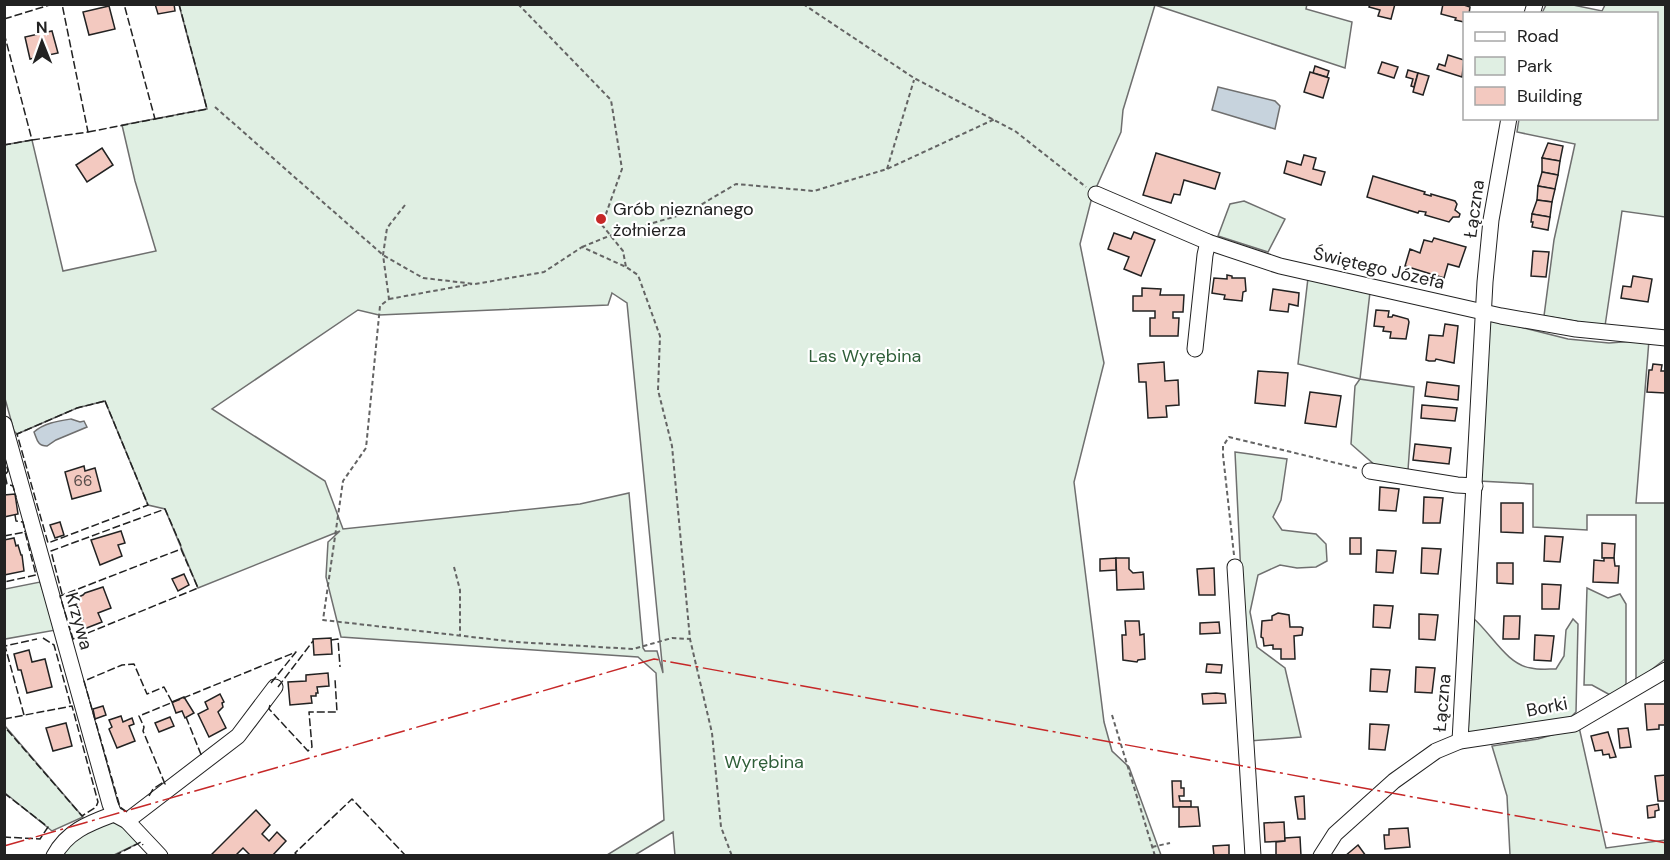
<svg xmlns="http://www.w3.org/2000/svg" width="1670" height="860" font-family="'DM Sans',sans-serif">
	<rect width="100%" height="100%" fill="#fff"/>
	<g fill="#e0efe3" stroke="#6f6f6f" stroke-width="1.5" fill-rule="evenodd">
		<path d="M1307,4L1306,9L1352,22L1345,68L1155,5L1123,110L1121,132L1092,197L1080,244L1104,363L1074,482L1104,722L1112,751L1129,767L1161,855L675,856L673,832L635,855H607L664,820L656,673L638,657L341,637L326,577L328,542L340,531L198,588L165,509L148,505L105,401L77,408L17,434L14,431L4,395V145L32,140L63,271L156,251L135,181L122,125L207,109L179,5ZM612,293L627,303L663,673L657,651H645L643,648L629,493L580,504L343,529L325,481L212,409L358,310L379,315L608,305Z"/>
		<path d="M1546,5H1573L1602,11L1605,5H1665V217L1622,211L1605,326L1544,316L1554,240L1575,144L1517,132L1519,119L1656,118V14L1542,13Z"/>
		<path d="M1244,201L1285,219L1268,252L1218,236L1230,204Z"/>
		<path d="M1308,278L1370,292L1360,379L1414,387L1408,470L1376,466L1351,444L1355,386L1360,379L1298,364Z"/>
		<path d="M1489,319L1568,339L1609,343L1649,340L1636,503H1665V659L1636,682V515H1587V530L1533,527V484L1479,481Z"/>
		<path d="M1235,452L1287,459L1281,500L1273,517L1282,530L1316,534L1326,544L1327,561L1316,567L1297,568L1280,565L1258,575L1250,612L1257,647L1285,668L1301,737L1249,741Z"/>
		<path d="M40,582L56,630L5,639V589Z"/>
		<path d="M1587,588L1608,598L1620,594L1626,604V684L1612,696L1592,685H1584Z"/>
		<path d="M1473,618C1491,633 1507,665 1531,668C1539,670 1548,669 1556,669L1564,656L1566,630L1573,619L1578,624L1576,712L1570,718L1468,734Z"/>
		<path d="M4,726H5L83,817L52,831L5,793Z"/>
		<path d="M1579,727L1606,848L1665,840V855H1510L1507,796L1492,746L1538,739Z"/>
		<path d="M112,822L121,824L141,842L114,855L59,856L72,837Z"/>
	</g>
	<g fill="#c7d3dd" stroke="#6f6f6f" stroke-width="1.5">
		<path d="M1218,87L1275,101L1280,106L1275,129L1212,110Z"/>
		<path d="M71,419L80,422L84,421L87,427L56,440L47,446C37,446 37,439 34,432C44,423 58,421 71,419Z"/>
	</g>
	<g fill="#f3c9c0" stroke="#222" stroke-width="1.5">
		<path d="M155,4H174L175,11L158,14Z"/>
		<path d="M1370,4H1395L1391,19L1378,16L1380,10L1369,7Z"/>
		<path d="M1443,4H1461L1470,7L1469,14H1464V22L1455,20L1456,18L1441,14Z"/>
		<path d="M109,6L115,29L89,35L83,12Z"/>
		<path d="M52,31L58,53L30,59L25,37Z"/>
		<path d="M1448,55L1464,60L1462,77L1437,69L1439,64L1445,66Z"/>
		<path d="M1382,62L1398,67L1394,78L1378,73Z"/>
		<path d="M1315,66L1329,71L1327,77L1313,73Z"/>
		<path d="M1408,70L1418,73L1414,87L1411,86L1413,79L1406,77Z"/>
		<path d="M1310,72L1329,78L1323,98L1304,92Z"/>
		<path d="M1418,73L1429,76L1423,95L1413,92Z"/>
		<path d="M1548,143L1563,146L1560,161L1542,158Z"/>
		<path d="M102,148L113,165L87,182L76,165Z"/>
		<path d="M1156,153L1220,173L1215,189L1184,180L1180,195L1174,194L1171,203L1143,195Z"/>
		<path d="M1304,155L1316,158L1313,169L1325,172L1321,185L1284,173L1287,161L1301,165Z"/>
		<path d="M1542,158L1560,161L1558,175L1542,172Z"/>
		<path d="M1542,172L1558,175L1555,189L1538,186Z"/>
		<path d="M1373,176L1425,192L1424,194L1431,196V194L1455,201L1457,204L1455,210L1460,214L1459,217H1453L1449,222L1425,215L1426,212L1419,211L1418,213L1367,197Z"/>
		<path d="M1538,186L1555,189L1552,202L1537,200Z"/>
		<path d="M1537,200L1552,202L1550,217L1532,214Z"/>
		<path d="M1532,214L1550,217L1548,230L1532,227L1533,222H1531Z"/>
		<path d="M1134,232L1155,240L1141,276L1124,269L1129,257L1108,249L1114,233L1131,239Z"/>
		<path d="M1434,238L1466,247L1459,267L1448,264L1444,278L1405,266L1410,249L1420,253L1424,240L1432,242Z"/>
		<path d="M1533,251L1549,252L1546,277L1531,276Z"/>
		<path d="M1227,275L1232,276V278H1245L1246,291L1243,292L1242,301L1224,299L1225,295L1212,293L1214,278L1227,279Z"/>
		<path d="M1633,276L1652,279L1648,302L1621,298L1623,286L1631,287Z"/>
		<path d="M1142,288L1161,289L1160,295H1184L1183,312H1173V318H1179L1178,336H1150V318H1155V311H1133V296H1142Z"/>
		<path d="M1273,289L1299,293L1298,306L1289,304L1288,312L1270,310Z"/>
		<path d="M1376,310L1389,311L1388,317H1392L1393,315L1408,319L1409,322L1406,339L1390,338L1391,332L1383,331L1384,327L1374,326Z"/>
		<path d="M1445,324L1458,326L1454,363L1436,359L1435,361H1429L1426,360L1429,335L1443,336Z"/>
		<path d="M1164,362L1165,381L1178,380L1179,405L1166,406L1167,417L1148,418L1146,382H1139L1138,364Z"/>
		<path d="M1653,364L1662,365L1661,371H1666L1665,393L1647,392L1649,370H1652Z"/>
		<path d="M1258,371L1288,373L1285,406L1255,403Z"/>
		<path d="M1427,382L1459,386L1458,400L1425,396Z"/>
		<path d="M1310,392L1341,396L1336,427L1305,423Z"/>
		<path d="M1422,405L1457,408L1455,421L1421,418Z"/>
		<path d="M1415,444L1451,448L1449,464L1413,460Z"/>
		<path d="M84,466L85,471L95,468L101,491L72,499L65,472Z"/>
		<path d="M1380,487L1399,489L1396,511L1379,510Z"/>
		<path d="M15,494L18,514L4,517V495Z"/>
		<path d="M1424,497L1443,498L1440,523H1423Z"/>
		<path d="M1501,503H1523V533L1501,532Z"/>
		<path d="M60,522L64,535L55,538L50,525Z"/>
		<path d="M121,531L125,543L118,545L122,556L100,565L91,540Z"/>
		<path d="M1545,536L1563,537L1560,562L1544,561Z"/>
		<path d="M14,538L16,546L18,545L21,555H22L24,571L4,575V540Z"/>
		<rect x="1350" y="538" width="11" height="16"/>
		<path d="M1602,543L1615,544L1614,558H1602Z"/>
		<path d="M1422,548L1441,549L1438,574L1421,573Z"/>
		<path d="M1377,550L1396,551L1393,573L1376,572Z"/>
		<path d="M1116,558V570L1100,571V559Z"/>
		<path d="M1116,558H1129V569L1133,573L1143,572L1144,589L1117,590Z"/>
		<path d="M1604,558H1614L1615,566H1619L1618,583L1593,582L1594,560L1604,561Z"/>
		<path d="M1497,563H1513V584L1497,583Z"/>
		<path d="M1214,568L1215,595H1199L1197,569Z"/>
		<path d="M184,574L189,585L178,591L172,579Z"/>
		<path d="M1542,584L1561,585L1559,609H1542Z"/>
		<path d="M103,587L111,608L98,613L102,622L84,629L80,620L83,619L76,598L83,595L85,593Z"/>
		<path d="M1374,605L1393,606L1390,628L1373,627Z"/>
		<path d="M1278,613L1289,615L1290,627H1301L1303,628L1302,635L1294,636L1295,659H1281V649H1273V645L1264,646L1263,638L1261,637L1262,621L1272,620V616Z"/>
		<path d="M1419,614L1438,615L1435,640L1419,639Z"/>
		<path d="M1504,616H1520L1519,639H1503Z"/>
		<path d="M1125,621H1139L1140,635L1144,634L1145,659L1138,660L1137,662L1123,660L1122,635H1126Z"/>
		<path d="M1219,622L1220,633L1200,634V623Z"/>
		<path d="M1535,635L1554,636L1551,661L1534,660Z"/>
		<path d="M331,638L332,654L314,655L313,639Z"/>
		<path d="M29,650L32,662L45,659L52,687L27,693L21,670H18L14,654Z"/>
		<path d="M1207,664L1222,665L1221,673L1206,672Z"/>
		<path d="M1416,667L1435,668L1432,693L1415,692Z"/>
		<path d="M1371,669L1390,670L1387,692L1370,691Z"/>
		<path d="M328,673L329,686L317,687L318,693H316V696H311L312,703L290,705L288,682L306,681V675Z"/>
		<path d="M1216,693L1225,694L1226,703L1203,704L1202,694Z"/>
		<path d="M220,694L224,702L222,703L223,707L218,712L226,728L209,737L198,714L208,709L205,702Z"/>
		<path d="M184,697L194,713L185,718L182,711L176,713L172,702Z"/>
		<path d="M1665,702L1666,725H1659V729L1647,730L1645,704H1665Z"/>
		<path d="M103,706L106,715L95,719L93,709Z"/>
		<path d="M121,716L123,722L132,718L134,724L129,726L135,741L117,748L109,729L112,727L109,720Z"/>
		<path d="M170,717L174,726L159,732L155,723Z"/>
		<path d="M66,723L72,746L53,751L46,728Z"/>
		<path d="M1370,724L1389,725L1385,750L1369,749Z"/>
		<path d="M1628,728L1631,747L1620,748L1618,729Z"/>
		<path d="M1608,732L1616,757L1610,758L1609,754L1603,755L1602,750L1595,751L1591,736Z"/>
		<path d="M1666,775V801H1658L1655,776Z"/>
		<path d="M1172,781H1181V788H1184V796H1179L1180,801H1191V807H1173Z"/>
		<path d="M1304,796L1305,819H1298L1295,797Z"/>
		<path d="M1658,804L1659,810L1655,811V817L1648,818L1647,806Z"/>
		<path d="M1179,807H1198L1200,826L1179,827Z"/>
		<path d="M256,810L270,825L262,834L269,841L277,832L286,841L272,856H251L243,848L235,856L211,855Z"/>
		<path d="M1284,822L1285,841L1265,842L1264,823Z"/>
		<path d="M1408,828L1410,847L1385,849L1384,835H1389V829Z"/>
		<path d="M1300,837L1301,856H1276V842L1285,841V838Z"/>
		<path d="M1229,845V856H1214L1213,846Z"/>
		<path d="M1358,845L1366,856H1345L1351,851Z"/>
	</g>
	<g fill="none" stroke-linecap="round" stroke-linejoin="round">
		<g stroke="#222" stroke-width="17">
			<g id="minor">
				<path d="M1532,14L1535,4"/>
				<path d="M1096,194L1208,242L1280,266L1501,316L1576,329L1666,338"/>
				<path d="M1195,349L1205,255L1208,242"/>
				<path d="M4,424L110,804L114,814L127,821L160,856"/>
				<path d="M1370,471L1457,485L1475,486"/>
				<path d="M1235,567L1253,856"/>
				<path d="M1460,741L1485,282L1491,220L1509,118"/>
				<path d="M127,821L238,736L275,687"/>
				<path d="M54,856C67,831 90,823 114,814"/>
				<path d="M1321,856L1335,834L1394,781L1436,751L1460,741L1574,724L1666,670"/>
			</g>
		</g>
		<g stroke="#646464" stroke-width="2" stroke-dasharray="4.5 3" stroke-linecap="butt">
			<path d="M518,4L611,100L622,169L602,225L623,251L626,267"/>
			<path d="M803,4L914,78L1015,131L1086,187"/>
			<path d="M215,107L383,255L423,278L475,284L544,272L582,247L626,267L638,275L660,336L658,390L672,446L690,639L712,733L721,827L732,856"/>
			<path d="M887,169L914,80"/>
			<path d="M405,205L387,228L383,255L389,299L380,306L366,448L343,481L323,620L516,642L633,649L672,638L690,639"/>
			<path d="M582,247L609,236L687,213L736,184L814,191L887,169L995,119"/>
			<path d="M389,299L472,284"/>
			<path d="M1234,555L1223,455V446L1229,437L1357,468"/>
			<path d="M454,567L460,590V636"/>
			<path d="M1112,715L1155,856"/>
			<path d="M1152,847L1170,843"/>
		</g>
		<use href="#minor" stroke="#fff" stroke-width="15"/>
		<g stroke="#222" stroke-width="1.5" stroke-dasharray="8 3" stroke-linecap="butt">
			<path d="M4,19L53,4"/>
			<path d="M4,33L32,140L4,145"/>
			<path d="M155,119L207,109L179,4"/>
			<path d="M88,132L155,119L124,4"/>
			<path d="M32,140L88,132L62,4"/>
			<path d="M105,401L148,505L48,543L17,434L77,408Z"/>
			<path d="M4,456L8,471L5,475L7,484L13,486L16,497"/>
			<path d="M15,515L16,521L23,522L25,532"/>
			<path d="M4,536L25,532L36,575L4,582"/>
			<path d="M181,549L198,588L73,639L60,596Z"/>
			<path d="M62,594L51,551L165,509L182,548L181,549"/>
			<path d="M43,638L54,645L71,706"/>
			<path d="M331,640L338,639L340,667"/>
			<path d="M278,687L313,641"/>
			<path d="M270,705L269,709L308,751L312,747L309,712H337L335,679"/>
			<path d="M24,715L5,646L37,639"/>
			<path d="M186,717L202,757"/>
			<path d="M4,719L72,706L98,802L96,807L82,816L4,726"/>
			<path d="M4,793L48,827L40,839L4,837"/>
			<path d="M149,796L153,789L162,783L165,784L143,731L144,727L139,716L296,652L271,683"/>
			<path d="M127,812L120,807L84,681L122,665L134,664L147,694L164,687L172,702"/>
			<path d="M114,856L141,842L143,845"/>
			<path d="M298,856L295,853L352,799L406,856"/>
		</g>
		<path stroke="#c62828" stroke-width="1.5" stroke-dasharray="21 4.5 3 4.5" stroke-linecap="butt" d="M4,846L654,659L1666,843"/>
	</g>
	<circle fill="#c62828" stroke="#fff" stroke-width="2" cx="601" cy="219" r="6"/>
	<g text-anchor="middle" stroke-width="4.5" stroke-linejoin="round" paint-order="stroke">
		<g font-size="15" fill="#564c4a">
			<text x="83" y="486">66</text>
		</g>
		<g font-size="18" fill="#222" stroke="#fff" text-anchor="start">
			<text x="613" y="215">Grób nieznanego<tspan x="613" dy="21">żołnierza</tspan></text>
		</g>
		<g font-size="18" fill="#222" stroke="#fff">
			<text transform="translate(1474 209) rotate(-82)" y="6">Łączna</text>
			<text transform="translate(1379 268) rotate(13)" y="6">Świętego Józefa</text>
			<text transform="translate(79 621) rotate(74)" y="6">Krzywa</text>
			<text transform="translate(1442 703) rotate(-85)" y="6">Łączna</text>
			<text transform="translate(1547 707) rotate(-11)" y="6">Borki</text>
		</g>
		<g font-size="18" fill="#2f5e38" stroke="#fff">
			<text x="865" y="362">Las Wyrębina</text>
			<text x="764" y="768">Wyrębina</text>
		</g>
	</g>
	<rect width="1670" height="860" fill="none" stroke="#222222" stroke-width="12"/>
	<rect x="1463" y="12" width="195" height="108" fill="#ffffff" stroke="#a7a7a7" stroke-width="1.5"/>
	<rect x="1475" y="32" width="30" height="9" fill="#ffffff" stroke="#a7a7a7" stroke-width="1.5"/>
	<text x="1517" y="42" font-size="18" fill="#222222">Road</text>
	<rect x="1475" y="57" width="30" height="18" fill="#e0efe3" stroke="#a7a7a7" stroke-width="1.5"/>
	<text x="1517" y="72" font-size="18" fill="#222222">Park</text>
	<rect x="1475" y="87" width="30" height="18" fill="#f3c9c0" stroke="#a7a7a7" stroke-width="1.5"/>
	<text x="1517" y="102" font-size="18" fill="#222222">Building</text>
	<g transform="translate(42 42) rotate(359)" stroke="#ffffff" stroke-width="4.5" paint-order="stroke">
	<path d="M0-4.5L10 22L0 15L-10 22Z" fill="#222222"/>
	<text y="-9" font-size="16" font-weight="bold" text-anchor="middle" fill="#222222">N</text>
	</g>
</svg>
